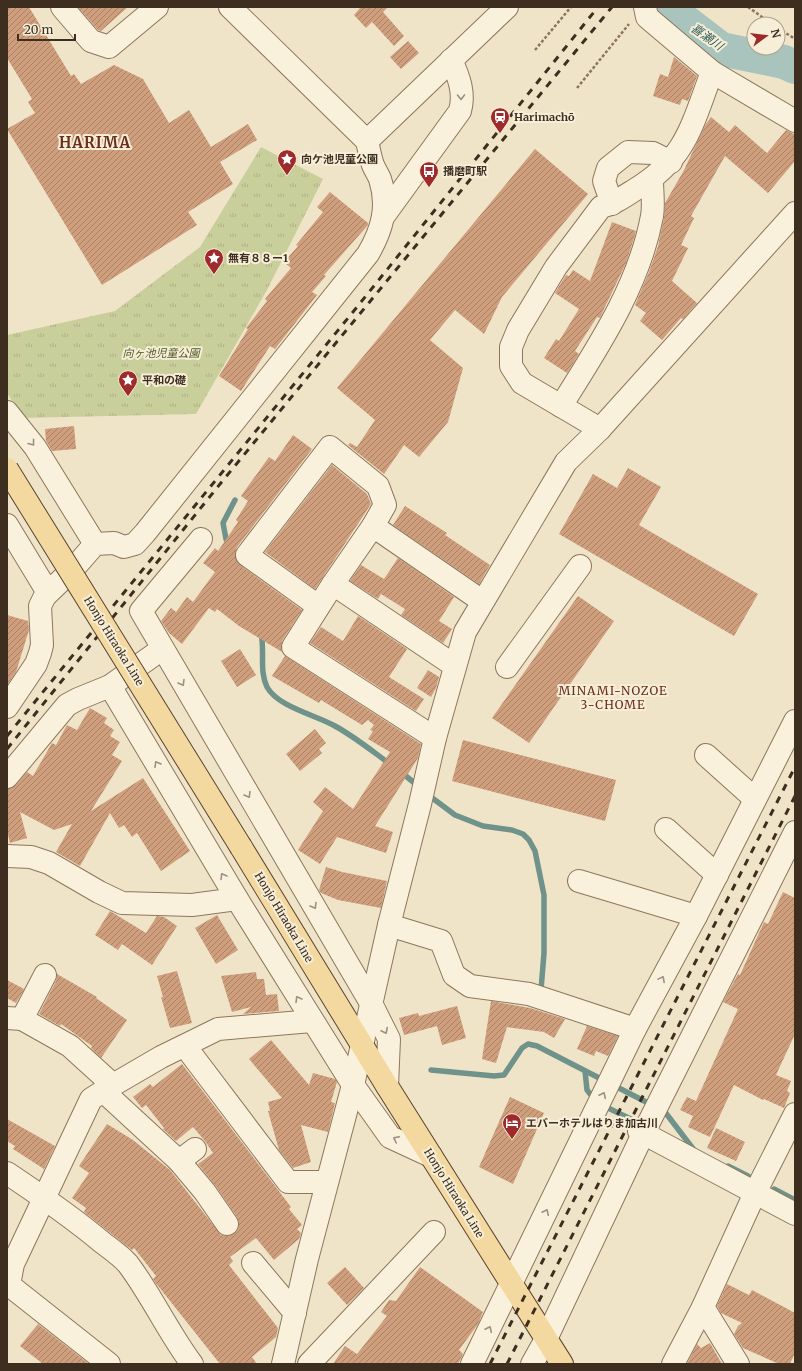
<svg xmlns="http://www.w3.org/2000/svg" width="802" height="1371" font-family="Merriweather,'Noto Sans JP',serif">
	<defs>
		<pattern id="park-tufts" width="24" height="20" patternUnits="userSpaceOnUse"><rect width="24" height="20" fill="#c9cf9b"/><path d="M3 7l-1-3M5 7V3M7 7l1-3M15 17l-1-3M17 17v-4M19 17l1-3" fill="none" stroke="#aeb285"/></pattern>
		<pattern id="building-hatch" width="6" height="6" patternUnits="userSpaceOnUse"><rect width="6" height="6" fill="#cf9f7d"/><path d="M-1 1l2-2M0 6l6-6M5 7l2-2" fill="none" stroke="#a98266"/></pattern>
	</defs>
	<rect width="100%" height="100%" fill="#f0e4c8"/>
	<path fill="url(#park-tufts)" d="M261,147L323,179L267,290L196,414L23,418L7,393V335L115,311L200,247Z"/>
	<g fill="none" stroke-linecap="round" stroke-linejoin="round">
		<g stroke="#6f938a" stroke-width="5.5">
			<path d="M235,500L223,523L226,539L241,570"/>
			<path d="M261,633C265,651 259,671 267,687C278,707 316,715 335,726C355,737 372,751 390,764"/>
			<path d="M402,773L417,785"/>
			<path d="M431,797L455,815L483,826L512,830L523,834L529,840L535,851L544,895V953L541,990"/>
			<path d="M431,1070L494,1076L504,1075L522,1048L528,1044L537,1046L605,1081"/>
			<path d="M585,1071L587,1090L595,1100"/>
			<path d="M613,1085L652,1105"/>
			<path d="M602,1105L641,1124"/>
			<path d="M661,1110L665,1112L694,1150"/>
			<path d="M728,1166L748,1176"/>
			<path d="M774,1189L795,1200"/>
		</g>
		<path stroke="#a9c4bc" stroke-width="34" d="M673,7L678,16L721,49L784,62L795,67"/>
	</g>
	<g fill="url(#building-hatch)">
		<path d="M7,7H29L71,76L74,74L81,84L114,65L143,79L169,123L189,110L211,147L248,124L257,140L220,162L233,184L188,212L197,225L102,285L7,129L35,113L28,102L32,99L7,58Z"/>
		<path d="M78,7H128L101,31L98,30Z"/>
		<path d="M359,7H388L383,12L404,36L394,46L372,22L366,28L354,15L360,8Z"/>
		<path d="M408,41L419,53L401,69L390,57Z"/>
		<path d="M674,57L697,76L688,101L682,99L680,105L653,96L660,74L668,77Z"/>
		<path d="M711,117L729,132L735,125L767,153L786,130L792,133L795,135V161L768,193L725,156L691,216L694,218L681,245L688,248L672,281L697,303L683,319L681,318L662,340L640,321L646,313L635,305L649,272L658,246L664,218L665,203L683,172L706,124Z"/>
		<path d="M535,149L588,194L502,297L484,334L455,310L430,340L463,368L448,422L419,457L404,445L384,474L348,445L350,443L357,447L375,420L337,388Z"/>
		<path d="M330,192L368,223V225L324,275L326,276L312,292L317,295L275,349L270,346L241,391L219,376L248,329L246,328L267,301L265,299L291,268L284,262L298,246L296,245L323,212L317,207Z"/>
		<path d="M612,222L636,231L634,238L626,263L604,309L600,318L597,317L575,351L579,354L567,373L544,358L556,339L559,341L579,309L555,293L566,275L569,276L573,270L590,281Z"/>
		<path d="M74,426L76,449L52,451L46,441L45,429Z"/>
		<path d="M293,435L312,449L237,547L235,554L236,560L240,565L302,610L282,641L281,646L282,652L239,626L217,609L215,612L209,608L182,644L169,633L161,621L171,608L176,612L187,597L193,602L215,572L203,563L215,548L218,551L238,522L236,520L248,501L241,496L269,457L275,461Z"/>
		<path d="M332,465L367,494L371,504L315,589L265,552Z"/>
		<path d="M628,468L661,487L639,525L758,594L734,636L559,534L593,474L617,488Z"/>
		<path d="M405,506L447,533L445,535L490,565L479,584L393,525Z"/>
		<path d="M398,558L454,597L439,621L452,629L443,643L401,615L405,609L381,594L378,599L350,581L361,565L384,579Z"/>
		<path d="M578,596L614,621L529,743L492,718Z"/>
		<path d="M7,615L28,621L29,630L16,672L7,685Z"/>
		<path d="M358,616L407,649L389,677L424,699L416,711L310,643L321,627L343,641Z"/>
		<path d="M240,649L256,675L237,687L221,661Z"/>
		<path d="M285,656L421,744L418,758L375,826L393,832L386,853L337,837L320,864L298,850L323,811L313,802L325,787L353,809L390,752L368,739L373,731L370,730L374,725L368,720L362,725L321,700L319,703L272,676Z"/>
		<path d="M428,670L439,677L436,688L431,697L417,688Z"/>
		<path d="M90,708L107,718L104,723L114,730L110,736L120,742L112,755L122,761L91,811L143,778L190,851L161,871L137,833L132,837L124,825L119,828L110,813L80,866L56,852L72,824L54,830L20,812L27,838L10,843L7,830V789L16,785L27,772L33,776L52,743L56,745L67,725L77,730Z"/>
		<path d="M315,729L326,743L319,749L322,753L300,771L286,754Z"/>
		<path d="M463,740L616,780L605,821L452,781Z"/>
		<path d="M326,867L342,872L387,881L381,908L338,900L321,893L319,890Z"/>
		<path d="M783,892L795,898V1034L776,1075L791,1081L787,1091L790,1093L784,1108L764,1099L763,1100L734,1085L710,1137L688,1127L693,1116L680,1110L687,1097L696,1101L738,1009L723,1002L738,974L740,975L764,922L768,924Z"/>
		<path d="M110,911L146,933L157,916L164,917L177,926L152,965L122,944L118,950L95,935Z"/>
		<path d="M217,915L238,950L216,964L195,928Z"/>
		<path d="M177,971L192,1023L170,1028L161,997H163L157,976Z"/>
		<path d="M256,972L257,979H264L266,995L277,994L279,1011L243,1014L251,1007L232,1012L221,976Z"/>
		<path d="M57,974L97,997L96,998L127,1020L101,1058L91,1048L92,1046L61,1024L60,1026L39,1014L56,981Z"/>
		<path d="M7,980L24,989L16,1003L7,998Z"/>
		<path d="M491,1001L530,1008L565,1019L554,1038L544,1032L507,1027L496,1063L482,1059Z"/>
		<path d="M457,1006L466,1038L442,1045L437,1026L404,1035L399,1018L418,1013L419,1016Z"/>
		<path d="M587,1026L618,1036L608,1056L596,1051L594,1056L577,1049Z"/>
		<path d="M271,1040L309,1085L313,1073L335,1079L337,1082L331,1102L335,1103L328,1132L301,1125L311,1162L293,1168L279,1150L268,1111H270L268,1102L282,1098L249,1059Z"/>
		<path d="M182,1064L291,1207L289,1209L302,1225L297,1229L301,1233L299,1239L274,1260L256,1238L230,1257L233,1261L229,1265L278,1328L276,1337L252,1357L257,1364H220L155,1282L153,1279L156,1276L134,1248L132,1250L84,1212L86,1208L72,1198L89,1173L79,1166L107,1124L133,1140L170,1170L221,1235L228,1236L234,1234L238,1230L239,1223L237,1217L215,1185L198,1164L213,1153L205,1141L193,1127L176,1141L163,1129L164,1128L146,1105L142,1108L133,1097L150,1084L153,1087Z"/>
		<path d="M510,1097L544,1113L513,1184L479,1167Z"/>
		<path d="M7,1119L55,1146L44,1169L13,1149L15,1146L7,1141Z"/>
		<path d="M716,1128L745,1142L736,1161L707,1148Z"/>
		<path d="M345,1267L364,1288L347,1305L327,1283Z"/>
		<path d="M420,1267L483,1312L478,1324L459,1350L463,1354L458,1364H333L345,1346L357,1354L387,1316L381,1312L389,1300L396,1301Z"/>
		<path d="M727,1284L749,1295L752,1290L795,1313V1353L790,1364H779L743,1348L734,1334L738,1326L742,1323L721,1313L717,1306Z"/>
		<path d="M38,1324L89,1364H43L20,1346Z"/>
		<path d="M710,1343L722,1364H687L697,1344L701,1348Z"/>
	</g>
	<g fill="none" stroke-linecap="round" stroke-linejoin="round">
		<g stroke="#8d765c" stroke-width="24">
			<g id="minor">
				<path d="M62,7L91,41L109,47L157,7"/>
				<path d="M645,7L647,17L712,72L795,121"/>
				<path d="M367,141L507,7"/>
				<path d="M612,204L604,181L608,168L628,152L653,153L671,162"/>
				<path d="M383,217L460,111C465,93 459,77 451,60"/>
				<path d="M561,406C598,347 639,286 652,216C654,205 652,191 652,180"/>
				<path d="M7,412L35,447L95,544"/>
				<path d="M600,429L522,383L511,366V347L518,330L556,267L601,207C614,204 625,196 636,189C687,158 692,124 712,72"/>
				<path d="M7,525L44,586L50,587L57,584"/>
				<path d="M201,539L141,611L372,1005L389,1039L387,1086"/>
				<path d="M333,584L455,666"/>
				<path d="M318,606L247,555L330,447L378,486L385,505L373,526"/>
				<path d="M507,667L580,566"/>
				<path d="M110,686L237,899L353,1085L390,1137L431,1156"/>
				<path d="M7,707L36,664L40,653L42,645L40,606L45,596L75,567L95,544L114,543L124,547L135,544L145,533L368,254C382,230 389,207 380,179C378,174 375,170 373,165C370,157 369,149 367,141L230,7"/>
				<path d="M435,738L293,647L333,584L373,526L482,601"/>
				<path d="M706,755L755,799"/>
				<path d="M7,777L67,705L78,699L110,686L162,649"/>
				<path d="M666,829L717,875"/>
				<path d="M7,856L31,857L49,863L99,892L122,903L192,905L237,899"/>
				<path d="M579,881L696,916"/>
				<path d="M389,925L441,941L454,975L470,986L529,994L635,1029"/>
				<path d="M7,1018L22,1019L70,1046L113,1085L161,1057L218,1029L312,1021"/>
				<path d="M22,1019L45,975"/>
				<path d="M185,1046L288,1182H327"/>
				<path d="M103,1091L179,1161L205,1192L227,1224"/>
				<path d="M639,1131L795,1214"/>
				<path d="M179,1161L195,1149"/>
				<path d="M7,1173C40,1195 72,1217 103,1243C111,1249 121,1256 128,1264C152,1296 168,1332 192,1364"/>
				<path d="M253,1263L295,1313"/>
				<path d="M703,1307L738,1364"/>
				<path d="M109,1364L9,1285L13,1264L91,1099L113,1085"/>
				<path d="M283,1364L307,1259L353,1085L389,925L420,804L435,738L465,632L566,462L600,429L795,213"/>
				<path d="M309,1364L434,1232"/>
				<path d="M472,1364L635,1029L696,916L795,721"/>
				<path d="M532,1364L546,1339L643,1134L795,832"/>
				<path d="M673,1364L703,1307L755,1193L795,1114"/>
			</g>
		</g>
		<g stroke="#5b4430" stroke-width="24">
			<path id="major" d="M241,847L387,1086L562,1364"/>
		</g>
		<g stroke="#8d765c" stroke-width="2.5" stroke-dasharray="3 2" stroke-linecap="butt">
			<path d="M748,7L772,24"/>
			<path d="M778,28L795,39"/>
			<path d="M535,50L571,7"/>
			<path d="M577,88L629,24"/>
		</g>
		<use href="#minor" stroke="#faf1dc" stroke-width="22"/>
		<use href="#major" stroke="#f3d9a0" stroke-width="22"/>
		<g stroke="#3d2e20" stroke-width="3" stroke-dasharray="7 7" stroke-linecap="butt">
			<path d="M7,736L357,307L598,7"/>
			<path d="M7,749L220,484L612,7"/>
			<path d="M490,1364L795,767"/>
			<path d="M507,1364L795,796"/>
		</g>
		<g stroke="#5b4430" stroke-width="24" stroke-linecap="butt">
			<path id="major-bridge" d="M7,469L241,847"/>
		</g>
		<use href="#major-bridge" stroke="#f3d9a0" stroke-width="22"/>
	</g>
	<defs><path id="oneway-chevron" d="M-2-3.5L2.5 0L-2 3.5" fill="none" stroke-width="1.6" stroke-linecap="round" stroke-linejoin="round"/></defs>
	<g stroke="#9c907e">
		<use href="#oneway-chevron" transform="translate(461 97) rotate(89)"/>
		<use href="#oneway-chevron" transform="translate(32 443) rotate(52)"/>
		<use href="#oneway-chevron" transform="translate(182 683) rotate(59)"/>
		<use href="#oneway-chevron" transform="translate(157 764) rotate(-120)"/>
		<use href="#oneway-chevron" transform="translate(248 795) rotate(59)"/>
		<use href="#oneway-chevron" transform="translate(223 876) rotate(-121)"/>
		<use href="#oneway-chevron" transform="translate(314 906) rotate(59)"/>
		<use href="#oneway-chevron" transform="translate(662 979) rotate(-62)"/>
		<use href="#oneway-chevron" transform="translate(298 999) rotate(-121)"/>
		<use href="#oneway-chevron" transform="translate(385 1031) rotate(63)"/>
		<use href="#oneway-chevron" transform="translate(603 1095) rotate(-64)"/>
		<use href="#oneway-chevron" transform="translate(396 1139) rotate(-154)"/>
		<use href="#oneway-chevron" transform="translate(546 1212) rotate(-64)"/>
		<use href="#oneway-chevron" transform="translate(489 1329) rotate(-64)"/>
	</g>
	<defs>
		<g id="station-pin" transform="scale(1)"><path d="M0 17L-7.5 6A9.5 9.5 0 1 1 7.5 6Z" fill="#9e2a2b" stroke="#f7eed8"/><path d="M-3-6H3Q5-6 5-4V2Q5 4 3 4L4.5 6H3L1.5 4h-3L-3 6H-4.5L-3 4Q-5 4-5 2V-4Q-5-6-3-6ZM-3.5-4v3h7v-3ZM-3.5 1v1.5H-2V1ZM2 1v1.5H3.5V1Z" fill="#fff"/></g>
		<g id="sight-pin" transform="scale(1)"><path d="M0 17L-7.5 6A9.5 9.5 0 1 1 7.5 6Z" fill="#9e2a2b" stroke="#f7eed8"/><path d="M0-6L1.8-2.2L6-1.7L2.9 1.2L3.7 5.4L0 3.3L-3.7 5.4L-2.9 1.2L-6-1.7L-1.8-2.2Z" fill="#fff"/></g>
		<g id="bus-pin" transform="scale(1)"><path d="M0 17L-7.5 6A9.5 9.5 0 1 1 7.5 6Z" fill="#9e2a2b" stroke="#f7eed8"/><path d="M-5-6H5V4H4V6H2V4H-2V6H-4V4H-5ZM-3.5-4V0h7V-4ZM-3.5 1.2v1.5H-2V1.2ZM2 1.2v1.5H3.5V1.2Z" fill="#fff"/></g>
		<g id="hotel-pin" transform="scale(1)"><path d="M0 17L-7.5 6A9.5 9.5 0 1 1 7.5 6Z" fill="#9e2a2b" stroke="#f7eed8"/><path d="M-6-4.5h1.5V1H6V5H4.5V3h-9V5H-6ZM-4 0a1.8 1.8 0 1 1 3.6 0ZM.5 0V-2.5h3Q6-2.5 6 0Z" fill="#fff"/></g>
	</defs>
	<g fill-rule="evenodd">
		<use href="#station-pin" x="500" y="117"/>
		<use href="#sight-pin" x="287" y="159"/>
		<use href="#bus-pin" x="429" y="171"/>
		<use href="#sight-pin" x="214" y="258"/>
		<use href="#sight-pin" x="128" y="380"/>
		<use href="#hotel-pin" x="512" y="1123"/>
	</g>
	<g text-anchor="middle" stroke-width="4" stroke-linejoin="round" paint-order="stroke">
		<g font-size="11" font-weight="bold" fill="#3d2e20" stroke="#f7eed8" text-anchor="start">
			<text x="514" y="121">Harimachō</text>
			<text x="301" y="163">向ケ池児童公園</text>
			<text x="443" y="175">播磨町駅</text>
			<text x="228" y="262">無有８８ー1</text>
			<text x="142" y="384">平和の礎</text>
			<text x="526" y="1127">エバーホテルはりま加古川</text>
		</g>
		<g font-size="11" font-style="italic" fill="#4d5a26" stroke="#f7eed8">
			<text x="161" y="357">向ヶ池児童公園</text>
		</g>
		<g font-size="11" fill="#3d2e20" stroke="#f7eed8">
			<text transform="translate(114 641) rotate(58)" y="4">Honjo Hiraoka Line</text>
			<text transform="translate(284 917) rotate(59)" y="4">Honjo Hiraoka Line</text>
			<text transform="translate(454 1193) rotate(58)" y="4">Honjo Hiraoka Line</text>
		</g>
		<g font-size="12" font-style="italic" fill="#2f5d5a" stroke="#f7eed8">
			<text transform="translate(707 37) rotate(35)" y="4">喜瀬川</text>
		</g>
		<g font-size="12" letter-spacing="1" fill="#6b2e1e" stroke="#f7eed8">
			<text x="613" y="695">MINAMI-NOZOE<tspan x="613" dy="14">3-CHOME</tspan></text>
		</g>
		<g font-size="15" font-weight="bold" letter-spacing="1" fill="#6b2e1e" stroke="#f7eed8">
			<text x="95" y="148">HARIMA</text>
		</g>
	</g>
	<rect width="802" height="1371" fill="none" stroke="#3d2e20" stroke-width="16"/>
	<g transform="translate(766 36) rotate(75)"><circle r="19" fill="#f7eed8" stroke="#ada18e"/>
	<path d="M0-3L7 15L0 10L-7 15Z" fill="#9e2a2b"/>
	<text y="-6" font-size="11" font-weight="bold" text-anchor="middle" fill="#3d2e20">N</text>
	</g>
	<path d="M18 34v6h57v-6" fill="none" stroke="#3d2e20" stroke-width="2"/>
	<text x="24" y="34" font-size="12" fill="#3d2e20" stroke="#f7eed8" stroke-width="3" paint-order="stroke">20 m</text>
</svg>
